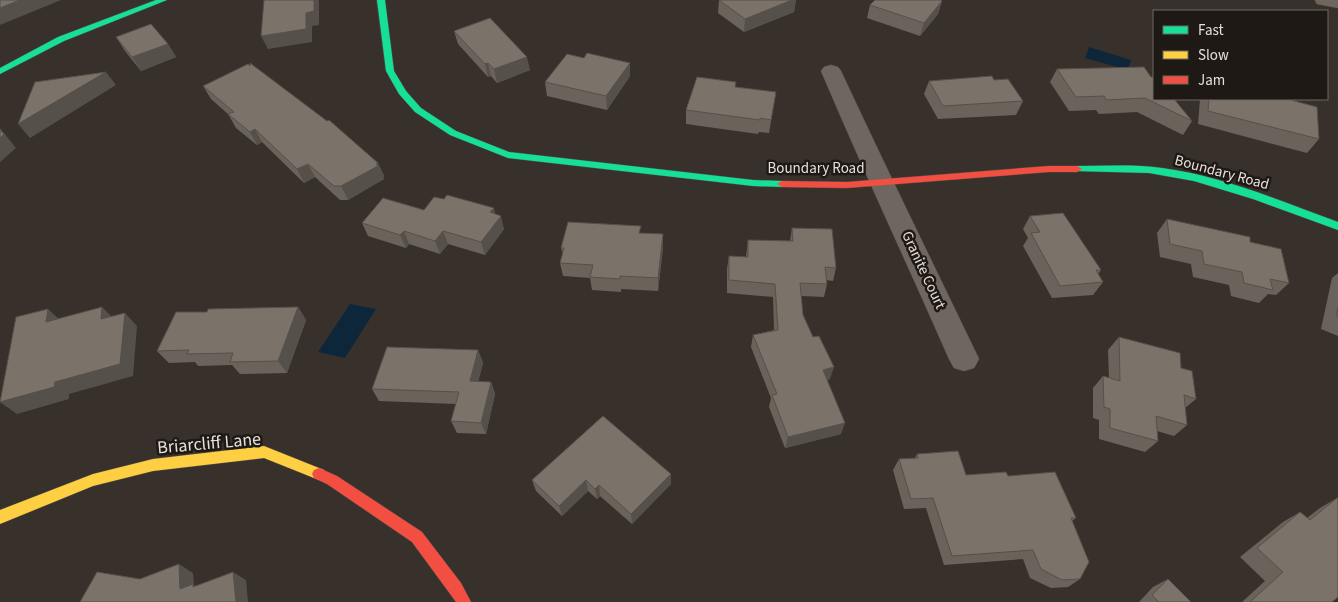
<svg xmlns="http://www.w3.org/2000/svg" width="1338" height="602" font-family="'Source Sans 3',sans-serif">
	<rect width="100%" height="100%" fill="#38312b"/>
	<g fill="#0e263a">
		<path d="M1089,47L1131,60L1128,70L1085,58Z"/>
		<path d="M350,304L376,309L345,358L318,352Z"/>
	</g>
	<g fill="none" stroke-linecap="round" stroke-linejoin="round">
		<g stroke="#534d48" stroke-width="1">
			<g id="street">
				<path d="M1315,0H1338V8L1317,4Z"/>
				<path d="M831,65L838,67L841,71C886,168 933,263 979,359L974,368L964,371L954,368L949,359C907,263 862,168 821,71L824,67Z"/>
			</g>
		</g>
		<g stroke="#534d48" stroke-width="1">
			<g id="fast">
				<path d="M156,0H167L64,41L0,74V68L58,37Z"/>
				<path d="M377,0H385L394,71L406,91L421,108L456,131L509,152L753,180L782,181L787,184L782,187L753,186L508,158L450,135L415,112L399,94L386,71Z"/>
				<path d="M1077,166C1105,166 1134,164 1162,168C1222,176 1281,201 1338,222V230L1253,199L1194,181L1149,173L1074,171L1072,169L1074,167Z"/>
			</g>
		</g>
		<g stroke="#534d48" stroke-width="1">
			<path id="slow" d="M264,446L324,470L326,474L324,478L319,480L264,458L153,471L93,486L0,524V510L93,474L153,459Z"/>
		</g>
		<g stroke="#534d48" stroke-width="1">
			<g id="jam">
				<path d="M1049,166H1077L1082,169L1077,172H1049L847,188L782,187L777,184L782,181L847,182Z"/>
				<path d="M319,468L337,476L422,532L461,583L471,602H456L412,542L327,484L314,478L312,474L314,470Z"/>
			</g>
		</g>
		<use href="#street" fill="#6f675f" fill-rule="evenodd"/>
		<use href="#fast" fill="#16e098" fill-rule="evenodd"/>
		<use href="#slow" fill="#ffcf43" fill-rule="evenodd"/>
		<use href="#jam" fill="#f24e42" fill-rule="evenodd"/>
	</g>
	<g fill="#6a635b">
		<path d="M719,0H796L794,12L744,32L718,13Z"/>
		<path d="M942,1L938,14L920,36L867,18L870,5Z"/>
		<path d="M454,31L530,70L497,83L491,76L488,77L458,44Z"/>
		<path d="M116,37L168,44L176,57L141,71L125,51Z"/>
		<path d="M1057,69L1151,77L1192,121L1183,135L1137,112L1099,114L1096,110L1069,111L1050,82Z"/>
		<path d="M630,76L607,110L547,96L545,82Z"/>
		<path d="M994,80L1023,101L1016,115L938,119L924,94L929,81Z"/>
		<path d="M203,86L378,163L384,176L383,177L384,179L348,200H340L315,177L304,183L262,142L257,145L236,128L228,114L211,99Z"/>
		<path d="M736,87L776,92L769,133L759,132L758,134L686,124V110Z"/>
		<path d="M1200,99H1287L1319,139L1307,153L1198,124Z"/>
		<path d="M495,214L504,229L485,255L448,244L440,254L409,244L406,248L368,236L362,223Z"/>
		<path d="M1030,216L1101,270L1098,274L1103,282L1093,295L1052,298L1023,246L1028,238L1023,229Z"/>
		<path d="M1167,219L1250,242L1289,283L1276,295L1268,294L1259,303L1231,296L1229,285L1193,277L1191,264L1160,257L1157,233Z"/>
		<path d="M792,228L836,268L833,281L826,280L827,284L824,297L801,296L803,315L830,379L827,380L841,434L785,448L769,407L771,398L751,347L753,335L774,330L773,297L727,293V269L729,256L746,257L748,240L790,241Z"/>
		<path d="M641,233L663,234V248L658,291L621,289V292L592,290L590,278L563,276L560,263L563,254L561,248Z"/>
		<path d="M1338,273V336L1321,329L1332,278Z"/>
		<path d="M298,307L306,320L287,373L240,374L232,365L198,366L195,362L169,363L157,351L207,312Z"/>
		<path d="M1119,337L1181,368L1196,399L1185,408L1187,425L1174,436L1157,431L1158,441L1145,452L1099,439V420L1093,418V388L1103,376L1109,378L1108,350Z"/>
		<path d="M478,350L483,363L478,382H491L495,394L486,434L457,433L451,421L456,404L379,401L372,389Z"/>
		<path d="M603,416L671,484L632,524L600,496L597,499L588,491L562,516L536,491L532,480Z"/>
		<path d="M917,454L966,475L1008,476L1076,518L1072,521L1080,579L1068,587L1051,588L1030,578L1023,559L944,565L926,508L904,509L893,470L899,459L915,458Z"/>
		<path d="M1337,498L1332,602H1242L1265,581L1240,557L1283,522L1300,512L1307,518L1320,508Z"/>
		<path d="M1168,579L1191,602H1139L1153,587Z"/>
	</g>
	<g fill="#56504a">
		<path d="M20,0H61L0,25V8Z"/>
		<path d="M314,0H319V25L312,26V42L268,49L261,36L306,13Z"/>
		<path d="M792,0H796L794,12L744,32L745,19Z"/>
		<path d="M942,1L938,14L920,36L924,23Z"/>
		<path d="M168,44L176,57L141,71L132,57Z"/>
		<path d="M527,57L530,70L497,83L494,69Z"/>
		<path d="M488,63L491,76L488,77L485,64Z"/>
		<path d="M630,63V76L607,110L606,96Z"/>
		<path d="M106,72L116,85L30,138L18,124Z"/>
		<path d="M776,92L774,106L769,133L771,120Z"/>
		<path d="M0,128L16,148L0,162Z"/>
		<path d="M255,129L262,142L257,145L250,132Z"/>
		<path d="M378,163L384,176L383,177L384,179L348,200L341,186Z"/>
		<path d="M308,164L315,177L304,183L297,169Z"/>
		<path d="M494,208L497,221L501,216L504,229L485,255L481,242L490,212Z"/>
		<path d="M404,231L409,244L406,248L400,235Z"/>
		<path d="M443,231L448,244L440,254L435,241Z"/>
		<path d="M663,234V248L658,291V278Z"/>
		<path d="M102,307L115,320L101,319Z"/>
		<path d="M298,307L306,320L287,373L278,361Z"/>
		<path d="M48,309L62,322H46Z"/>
		<path d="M125,313L137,326L133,376L69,394V399L17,414L0,402Z"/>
		<path d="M478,350L483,363L475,393L470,381Z"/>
		<path d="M834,367L830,379L819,382L823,370Z"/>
		<path d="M491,382L495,394L486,434L481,423Z"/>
		<path d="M845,423L841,434L785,448L788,437Z"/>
		<path d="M671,474V484L632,524L631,514Z"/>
		<path d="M586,480L588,491L562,516L559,506Z"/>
		<path d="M599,485L600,496L597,499L595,489Z"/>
		<path d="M179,564L193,573L194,585L207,592L180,589Z"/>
		<path d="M233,572L246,580L248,602H236Z"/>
	</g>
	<g fill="#7b736a" stroke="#56504a">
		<path d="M0,0H20L0,8Z"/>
		<path d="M264,0H314V11L306,13V29L261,36Z"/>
		<path d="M719,0H792L745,19Z"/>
		<path d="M875,0H941L942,1L924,23L870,5Z"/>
		<path d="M490,18L527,57L494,69L488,63L485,64L454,31Z"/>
		<path d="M151,24L168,44L132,57L116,37Z"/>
		<path d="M587,53L630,63L606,96L545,82L567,54L584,58Z"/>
		<path d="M250,63L327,121L329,120L378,163L376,164L378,166L341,186H334L308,164L297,169L255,129L250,132L228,114L234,112L203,86L248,64L250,66Z"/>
		<path d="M1144,67L1151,77H1154V99H1174L1192,121L1145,98L1106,100L1104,96L1076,97L1057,69Z"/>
		<path d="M106,72L18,124L35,82Z"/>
		<path d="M992,76L994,80L1008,79L1023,101L943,106L929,81Z"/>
		<path d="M697,77L736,82L735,87L776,92L771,120L760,118V120L686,110Z"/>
		<path d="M1209,99H1287L1317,107L1319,139L1208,111Z"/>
		<path d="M0,130L4,134L0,138Z"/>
		<path d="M447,195L494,208L490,212L501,216L481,242L443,231L435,241L404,231L400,235L362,223L383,198L424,210L434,197L444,199Z"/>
		<path d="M1063,213L1101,270H1096L1103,282L1060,286L1031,233L1040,232L1030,216Z"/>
		<path d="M1167,219L1250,237V242L1281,249L1289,283L1270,279L1273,290L1244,283L1242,272L1204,264L1202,251L1170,244Z"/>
		<path d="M568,222L641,226L639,233L663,234L658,278L620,276V279L590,277L593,265L560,263L564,248H561Z"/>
		<path d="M792,228L832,229L836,268L825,267L827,284L800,283L803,315L813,337L819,336L834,367L823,370L845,423L788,437L772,395L777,394L753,335L778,330L775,284L729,280V256L748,257V240L793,241Z"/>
		<path d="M102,307L101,319L125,313L120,364L55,382L54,387L0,402L16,317L48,309L46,322Z"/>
		<path d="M298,307L278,361L230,362L233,353L187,354L189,350L157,351L176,312H207L208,309Z"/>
		<path d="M1338,307V317L1336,316Z"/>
		<path d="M1119,337L1180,353L1181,368L1192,371L1196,399L1184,395L1187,425L1156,416L1158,441L1110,428V409L1104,407L1103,376L1120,381Z"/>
		<path d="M387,347L478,350L470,381L491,382L481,423L451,421L459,392L372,389Z"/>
		<path d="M603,416L671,474L631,514L599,485L595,489L586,480L559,506L532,480Z"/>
		<path d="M958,451L966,475L1006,472L1008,476L1055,472L1076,518H1071L1089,562L1080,579L1062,580L1041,569L1033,550L952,556L933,498L911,499L899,459L918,458L917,454Z"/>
		<path d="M1337,498H1338V597L1332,602H1250L1283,572L1257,548L1300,512L1310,520Z"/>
		<path d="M179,564L180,589L193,584V587L233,572L236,602H80L97,572L140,579Z"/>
		<path d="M1168,579L1191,602H1159L1152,595Z"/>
	</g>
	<g text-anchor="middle" stroke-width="5" stroke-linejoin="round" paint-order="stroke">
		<g font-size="15" fill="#e7ded8" stroke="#1f1915">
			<text x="816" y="173">Boundary Road</text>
			<text transform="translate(1222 172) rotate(15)" y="5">Boundary Road</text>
			<text transform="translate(924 270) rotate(65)" y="5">Granite Court</text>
		</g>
		<g font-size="18" fill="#e7ded8" stroke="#1f1915">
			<text transform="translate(209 443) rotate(-5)" y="6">Briarcliff Lane</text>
		</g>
	</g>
	<rect x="1153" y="10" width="175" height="90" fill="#1f1915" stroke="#6f6863"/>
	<rect x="1163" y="26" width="25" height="8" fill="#16e098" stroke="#6f6863"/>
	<text x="1198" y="35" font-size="15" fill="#e7ded8">Fast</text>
	<rect x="1163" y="51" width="25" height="8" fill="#ffcf43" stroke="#6f6863"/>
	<text x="1198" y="60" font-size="15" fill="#e7ded8">Slow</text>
	<rect x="1163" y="76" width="25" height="8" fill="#f24e42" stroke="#6f6863"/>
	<text x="1198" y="85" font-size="15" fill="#e7ded8">Jam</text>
</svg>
